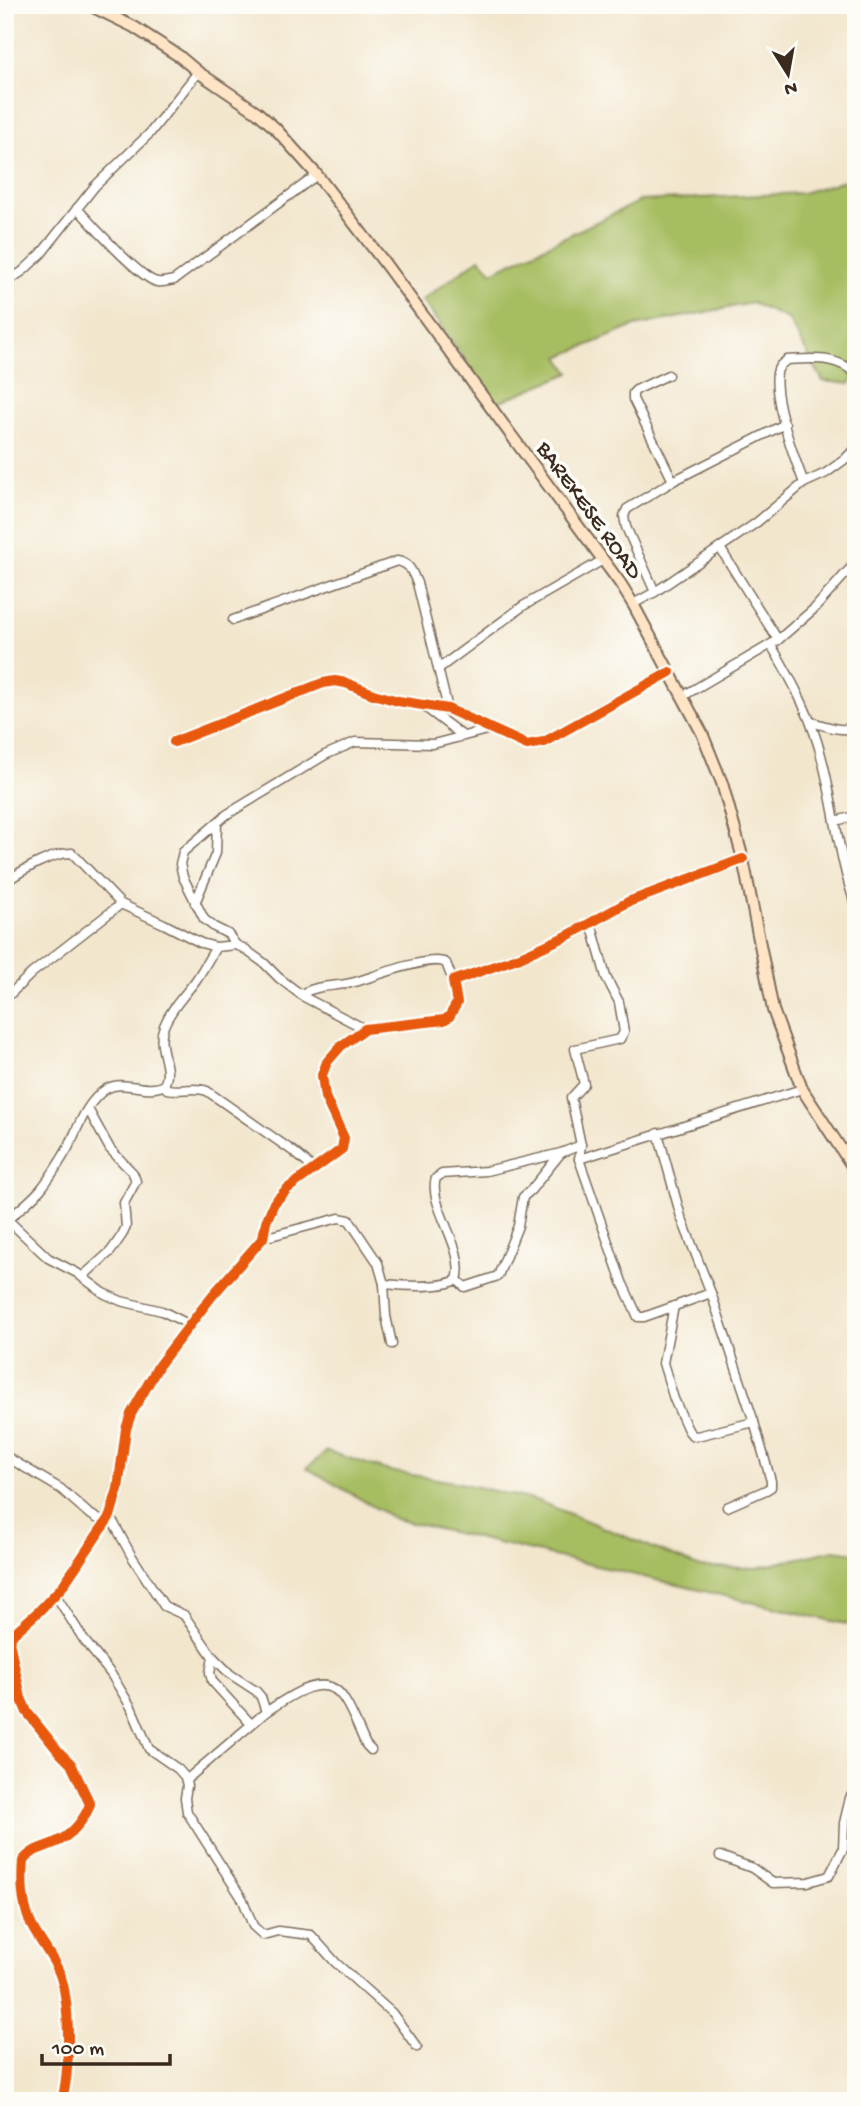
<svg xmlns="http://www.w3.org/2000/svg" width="861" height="2106" font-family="'Gochi Hand',sans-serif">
	<rect width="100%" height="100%" fill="#fdfcf7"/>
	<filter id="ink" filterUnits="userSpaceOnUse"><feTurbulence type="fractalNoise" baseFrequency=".0143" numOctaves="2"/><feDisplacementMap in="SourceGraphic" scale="14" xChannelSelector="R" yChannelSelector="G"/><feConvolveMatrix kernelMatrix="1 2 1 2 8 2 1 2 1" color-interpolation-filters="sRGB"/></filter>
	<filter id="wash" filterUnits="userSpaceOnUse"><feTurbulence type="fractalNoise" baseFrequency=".00686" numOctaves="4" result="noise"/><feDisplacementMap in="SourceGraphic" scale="28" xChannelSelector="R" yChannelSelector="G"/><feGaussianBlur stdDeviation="1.57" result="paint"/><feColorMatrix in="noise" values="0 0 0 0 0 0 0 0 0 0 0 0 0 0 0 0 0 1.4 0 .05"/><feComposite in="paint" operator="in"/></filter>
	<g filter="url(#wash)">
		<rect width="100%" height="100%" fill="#f2e6cd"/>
		<g fill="#a7bd62" stroke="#717440" stroke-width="2">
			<path d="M856,177V374L850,384L823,381L788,319L752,303L635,326L559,357L570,373L496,403L422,300L480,258L492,272L640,201L802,193Z"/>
			<path d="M327,1451L389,1471L460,1483L538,1501L700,1567L756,1568L834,1550L856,1553V1628L854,1626L395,1519L307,1468Z"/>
		</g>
	</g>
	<g filter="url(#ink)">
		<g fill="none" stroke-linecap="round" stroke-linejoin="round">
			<g stroke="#7b6c5b" stroke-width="11">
				<g id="minor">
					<path d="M77,208C90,223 141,279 157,282C163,283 169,281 174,280L317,175"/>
					<path d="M5,283L23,271L41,254L95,186L150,133L198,72"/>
					<path d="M668,375L636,390L633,393V399L673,481"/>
					<path d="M804,483C794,457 773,399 777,373C778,367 781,364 787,360C812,359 836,355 856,374"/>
					<path d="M720,548L778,640"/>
					<path d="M655,592L626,527L624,516L627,509L673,481L785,424"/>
					<path d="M633,604L655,592L756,523L804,483L826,473L844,460L856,448"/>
					<path d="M233,620L397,561C410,563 412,572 417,583L448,709"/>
					<path d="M771,645C794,683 813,720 823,763C835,810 839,861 856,906"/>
					<path d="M438,669L523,606L603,560"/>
					<path d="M683,696L778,640L815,608L856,562"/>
					<path d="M426,708L463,736"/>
					<path d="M812,722C826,726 841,732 856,728"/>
					<path d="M174,742L323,683L335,681L346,683L373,694L398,701L448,709L527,745L544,742L670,672"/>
					<path d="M835,821L856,816"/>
					<path d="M5,882C21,871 53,852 72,853L121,904L164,924L201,943L216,947L236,945L243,948L264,963L279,978L304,997L365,1029"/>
					<path d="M195,903L216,853L217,823"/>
					<path d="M591,923L606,977L619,1002L624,1032L620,1039L575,1049L583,1080L584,1084L571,1098L581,1145L579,1159L622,1282L638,1317H644L711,1293"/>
					<path d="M236,945L228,934L214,927L204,919L183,877L180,864L183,852L226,815L325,755L355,742L433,744L491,729"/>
					<path d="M301,994C323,983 333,988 355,982C373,977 431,954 446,963L453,981"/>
					<path d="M5,999L32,973L121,904"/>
					<path d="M164,1085L167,1089C180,1092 193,1086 207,1091L294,1152L314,1169"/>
					<path d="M658,1133L681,1217L711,1293L754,1422L771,1481V1487L766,1490L727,1507"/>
					<path d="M579,1159L802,1089"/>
					<path d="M8,1220L48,1258L77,1273L105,1294L121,1301L162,1311L190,1325"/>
					<path d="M5,1222C18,1210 34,1199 44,1185C53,1173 61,1160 68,1148C78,1128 86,1102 106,1089C124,1078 147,1095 164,1085C174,1067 155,1048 164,1026C171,1008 185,995 196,980C203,970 209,958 216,947"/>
					<path d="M263,1238L339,1218L349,1220L378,1263L384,1284L386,1316L392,1344"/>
					<path d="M82,1277L111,1251L122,1235L126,1227L124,1203L136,1181L133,1173L110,1149L88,1109"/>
					<path d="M457,1280C467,1249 427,1205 436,1178L442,1174L486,1171L561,1153L581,1145"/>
					<path d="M457,1280L465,1287L498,1276L518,1226L523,1197L531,1190L561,1153"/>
					<path d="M384,1284C404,1286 439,1289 457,1280"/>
					<path d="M674,1306L663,1363L674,1399L688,1430L692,1435L697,1436L754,1422"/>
					<path d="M5,1455L12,1460L61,1489L88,1513L105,1523"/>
					<path d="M110,1516L131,1555L164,1606L184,1615L213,1657L230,1674L256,1691L261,1697L266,1712L186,1780"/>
					<path d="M55,1594L84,1640L111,1674L131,1707L149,1749L178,1769L185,1777L187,1786L185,1798L187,1812L243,1900L253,1926L263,1935L278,1931L311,1935L336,1963L392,2013L417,2047"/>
					<path d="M213,1657L210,1673L212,1681L251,1724"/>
					<path d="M266,1712C286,1699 325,1668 344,1699C353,1713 359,1730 366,1745L371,1750"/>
					<path d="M720,1856L752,1868L773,1883L808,1882L829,1876L843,1849L844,1823L850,1798L856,1788"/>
					<path d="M62,2101C70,2070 71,2001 59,1972C52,1956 42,1944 34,1930C22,1909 21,1884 23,1861C33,1847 48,1848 62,1839C74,1832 86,1817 90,1804L71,1764L59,1752L27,1712L21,1698L9,1641L13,1634L38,1612L62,1587L110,1516L118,1489L126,1429L131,1414L159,1365L212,1296L263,1238L266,1222L274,1203L287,1189L342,1149L344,1138L325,1097L322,1075L327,1062L341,1046L365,1029L444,1020L449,1017L457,1003L453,981L520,957L567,936L628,902L743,859"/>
				</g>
			</g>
			<g stroke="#7b6c5b" stroke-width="14">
				<path id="secondary" d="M89,5L134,27L179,56L198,72L257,112L275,128L317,175L383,261L620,583L633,604L702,733L722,783L743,859L773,1010L802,1089L856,1172"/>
			</g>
			<use href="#minor" stroke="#fff" stroke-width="8"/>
			<use href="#secondary" stroke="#ffe4c6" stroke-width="10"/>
			<g stroke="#fdfcf7" stroke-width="15">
				<g id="cycleway">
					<path d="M174,742L323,683L335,681L346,683L373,694L398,701L448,709L527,745L544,742L670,672"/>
					<path d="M62,2101C70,2070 71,2001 59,1972C52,1956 42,1944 34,1930C22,1909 21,1884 23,1861C33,1847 48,1848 62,1839C74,1832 86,1817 90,1804L71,1764L59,1752L27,1712L21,1698L9,1641L13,1634L38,1612L62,1587L110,1516L118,1489L126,1429L131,1414L159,1365L212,1296L263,1238L266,1222L274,1203L287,1189L342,1149L344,1138L325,1097L322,1075L327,1062L341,1046L365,1029L444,1020L449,1017L457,1003L453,981L520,957L567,936L628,902L743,859"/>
				</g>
			</g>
			<use href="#cycleway" stroke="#e8590c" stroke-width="10"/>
		</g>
	</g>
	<g text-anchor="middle" stroke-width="7" stroke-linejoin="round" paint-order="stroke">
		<g font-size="23" fill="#3b2a1e" stroke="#fdfcf7">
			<text transform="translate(591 509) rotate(54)" y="8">BAREKESE ROAD</text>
		</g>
	</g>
	<rect width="861" height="2106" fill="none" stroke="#fdfcf7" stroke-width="28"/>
	<g transform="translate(788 74) rotate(169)" stroke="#fdfcf7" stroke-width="5" paint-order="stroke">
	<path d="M0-5L12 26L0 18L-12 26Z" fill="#3b2a1e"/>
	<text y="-10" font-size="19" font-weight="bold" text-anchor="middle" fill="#3b2a1e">N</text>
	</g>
	<path d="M42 2054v10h128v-10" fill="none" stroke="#3b2a1e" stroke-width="3.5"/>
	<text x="52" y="2054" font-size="21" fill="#3b2a1e" stroke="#fdfcf7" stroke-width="5" paint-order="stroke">100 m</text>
</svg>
